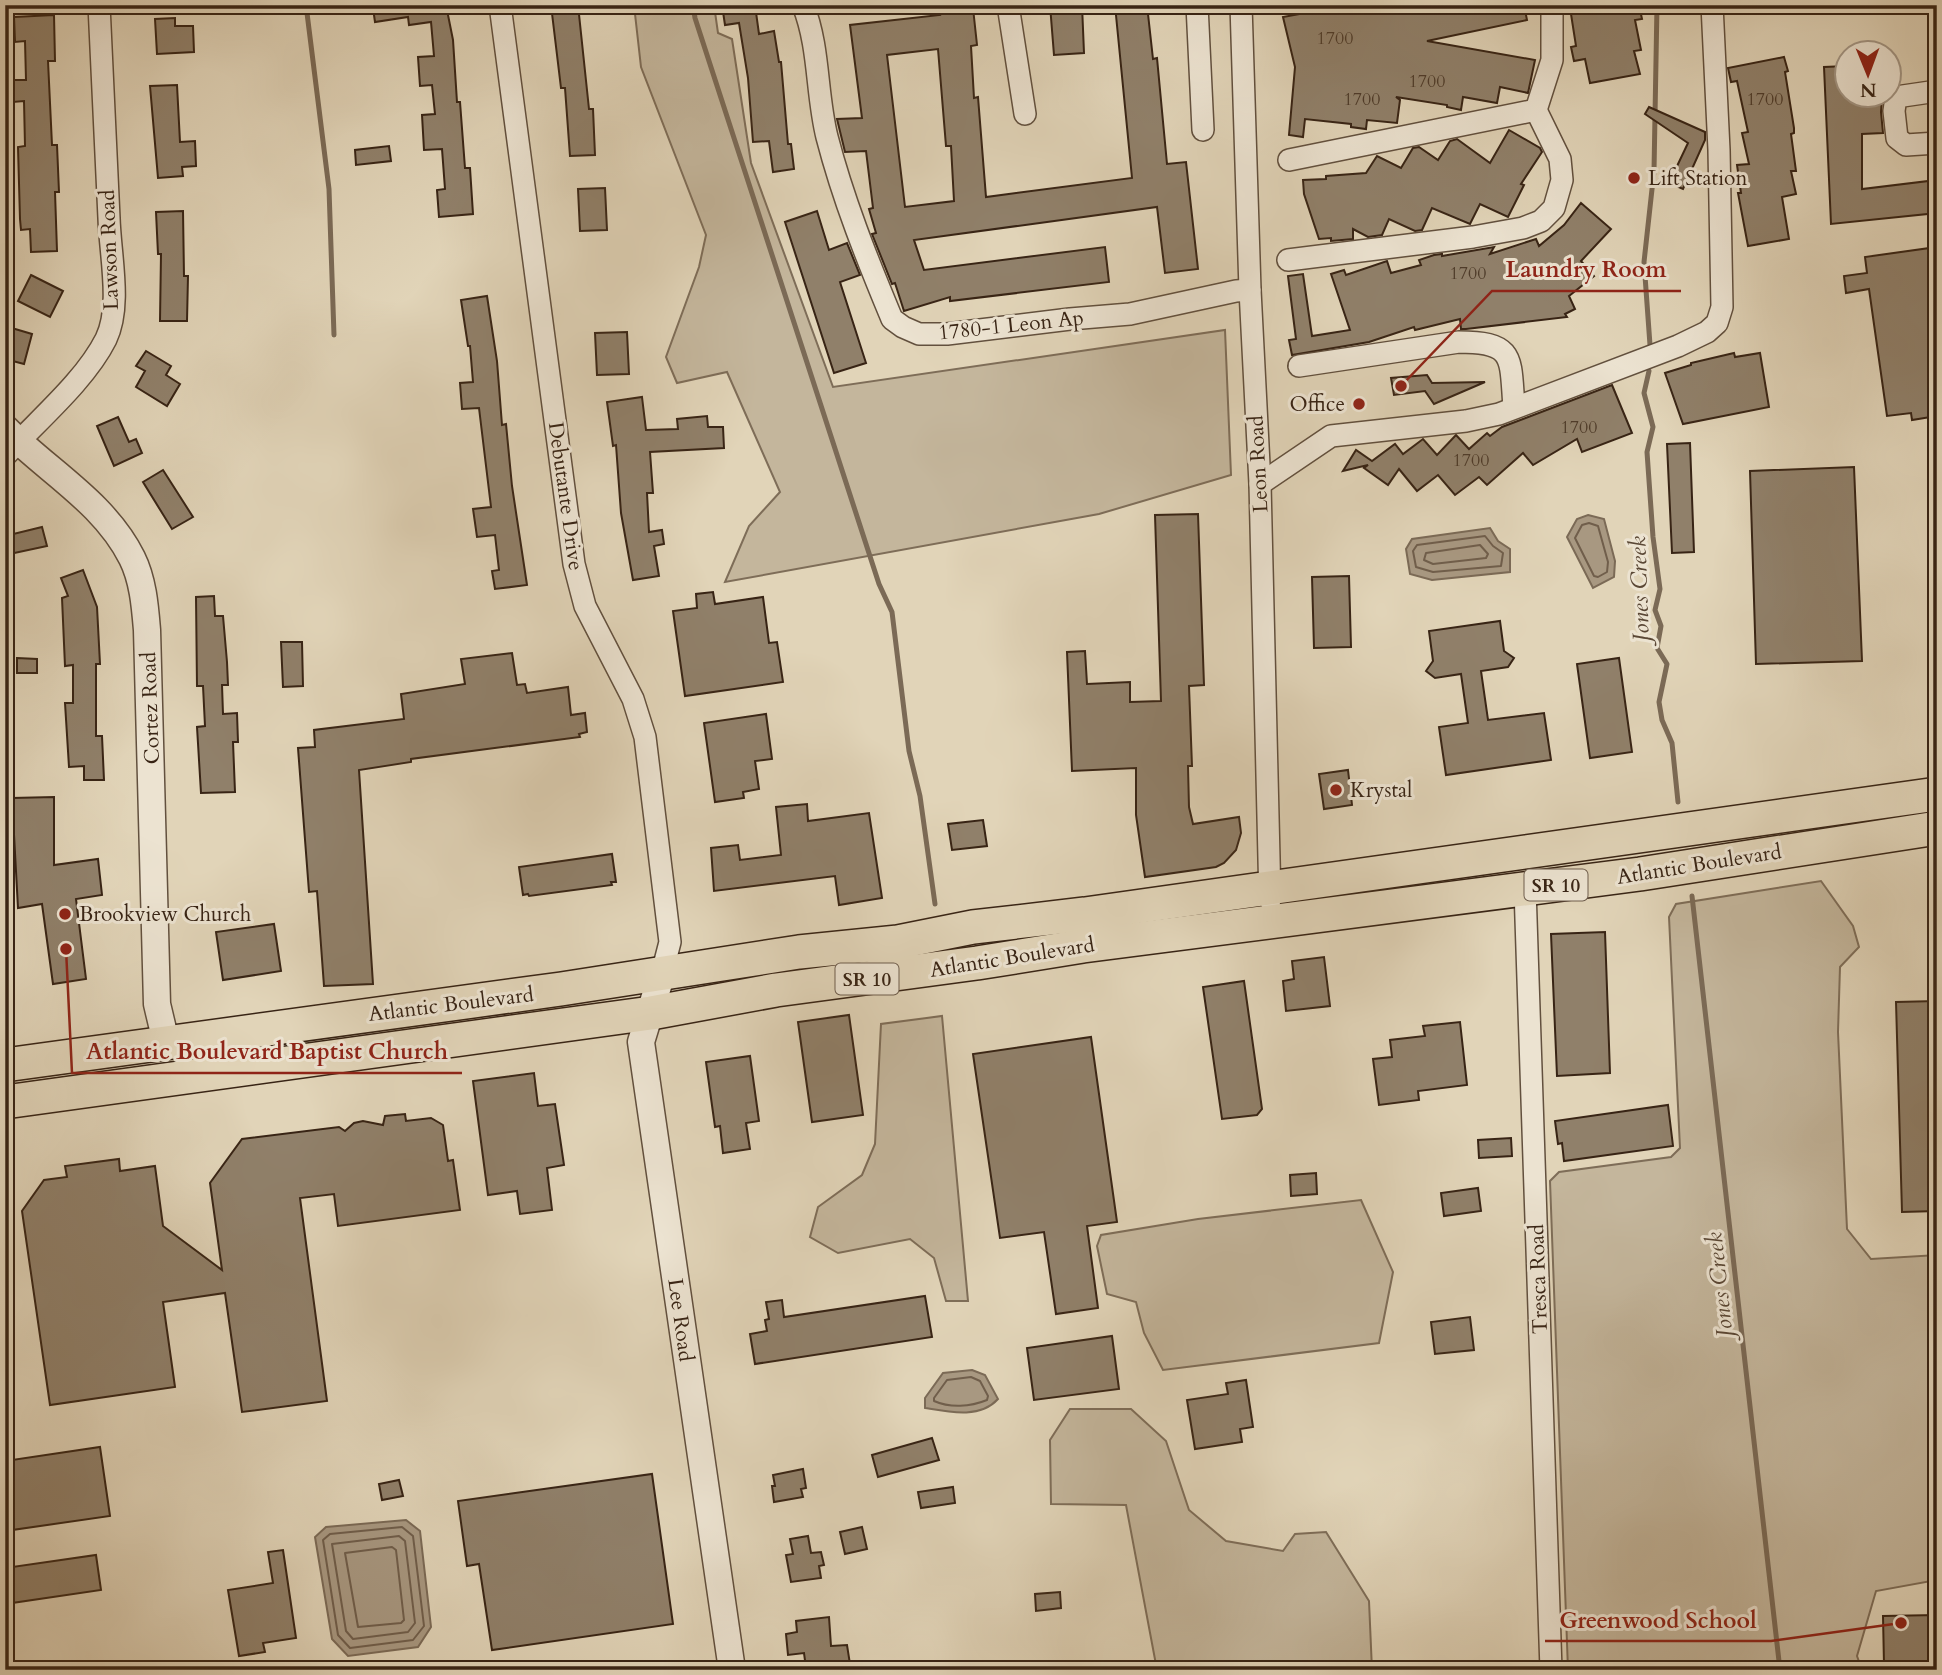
<svg xmlns="http://www.w3.org/2000/svg" width="1942" height="1675" font-family="Cardo,serif">
	<rect width="100%" height="100%" fill="#e1d4b8"/>
	<filter id="stains"><feTurbulence type="fractalNoise" baseFrequency=".00286" numOctaves="4"/><feColorMatrix values="0 0 0 0 .2 0 0 0 0 .09 0 0 0 0 .02 0 0 0 .5 -.17"/></filter>
	<radialGradient id="worn" r=".72"><stop offset=".6" stop-color="#630" stop-opacity="0"/><stop offset="1" stop-color="#630" stop-opacity=".3"/></radialGradient>
	<g fill="#c4b69c" stroke="#7e6d58" stroke-width="2">
		<path d="M634,5H714L718,33L732,39L751,163L833,387L1225,330L1231,475L1099,514L725,582L749,526L780,492L727,372L677,383L666,357L699,267L706,235L641,67Z"/>
		<path d="M1821,881L1853,926L1859,947L1840,967L1838,1032L1847,1229L1871,1259L1937,1255V1580L1876,1591L1857,1656L1862,1670H1568L1550,1181L1559,1172L1671,1157L1680,1148L1669,917L1676,904Z"/>
		<path d="M942,1016L968,1301H946L934,1258L910,1239L838,1253L810,1237L818,1207L862,1175L875,1144L881,1024Z"/>
		<path d="M1361,1200L1393,1272L1379,1343L1163,1370L1144,1333L1136,1302L1107,1294L1097,1246L1101,1235L1198,1219Z"/>
		<path d="M1070,1409H1131L1166,1441L1189,1510L1226,1541L1283,1551L1295,1534L1326,1532L1369,1601L1372,1670H1157L1126,1505L1051,1504L1050,1440Z"/>
	</g>
	<g fill="#a89881" stroke="#7b6a56" stroke-width="2">
		<path d="M1588,515L1604,519L1615,561L1614,577L1593,588L1567,537L1577,519Z"/>
		<path d="M1490,528L1498,541L1510,549V572L1432,580L1410,574L1406,549L1412,539Z"/>
		<path d="M972,1370L985,1375L998,1399C980,1419 949,1412 925,1408V1398L943,1373Z"/>
		<path d="M406,1520L420,1531L431,1627L418,1647L348,1656L332,1639L315,1537L326,1527Z"/>
	</g>
	<g fill="none" stroke-linecap="round" stroke-linejoin="round">
		<g stroke="#705e4b" stroke-width="2">
			<path d="M1589,523L1598,526L1608,562L1607,572L1598,577L1594,576L1575,538L1582,525Z"/>
			<path d="M1485,536L1493,546L1503,553L1501,566L1433,572L1416,567L1413,551L1417,545Z"/>
			<path d="M1480,545L1488,554L1486,558L1433,564L1424,560L1426,553Z"/>
			<path d="M971,1377L980,1381L988,1396L987,1400C970,1407 950,1408 934,1401V1398L947,1380Z"/>
			<path d="M402,1527L413,1536L424,1626L413,1640L350,1648L338,1635L323,1540L330,1534Z"/>
			<path d="M399,1536L405,1541L415,1623L408,1632L353,1639L346,1631L332,1544Z"/>
			<path d="M392,1547L396,1550L404,1620L401,1623L358,1627L345,1553Z"/>
		</g>
		<g stroke="#7b6a56" stroke-width="5">
			<path d="M306,5L329,189L334,335"/>
			<path d="M693,5L695,18L879,584L892,612L909,751L920,796L935,904"/>
			<path d="M1650,345L1644,262L1654,171L1657,5"/>
			<path d="M1649,371L1644,393L1653,427L1647,452L1653,537L1660,589L1655,610L1661,626L1657,648L1667,664L1659,702L1662,720L1672,743L1678,802"/>
			<path d="M1692,896L1780,1670"/>
		</g>
	</g>
	<g fill="#90806a" stroke="#382415" stroke-width="2" fill-rule="evenodd">
		<path d="M393,5H446L453,40L457,102H460L465,168H470L473,214L439,217L437,190L445,189L442,149L424,150L422,115L435,114L432,85L420,86L418,57L434,56L431,22L409,25L408,17L375,22L373,8Z"/>
		<path d="M551,5H578L589,109H593L595,155L570,156L565,88H561Z"/>
		<path d="M722,5H755L759,34L774,31L779,62H781L788,144H791L794,169L773,172L769,141L753,142L748,78L739,23L725,25Z"/>
		<path d="M1050,5H1082L1084,53L1054,55Z"/>
		<path d="M1115,5H1147L1153,59L1157,58L1167,164L1186,162L1198,269L1165,273L1157,207L914,240L924,270L1105,247L1109,282L950,301V297L904,311L895,283L892,284L872,234L876,233L869,209L873,208L866,151L845,152L837,119L862,118L850,25L940,15L939,12L973,8L977,45L971,46L974,98L978,97L986,197L1132,178ZM938,49L946,146H951L954,201L905,207L887,55Z"/>
		<path d="M1349,5H1396L1397,9L1413,5H1524L1527,20L1427,41L1535,60L1528,93L1500,87L1497,103L1463,97L1461,110L1447,107V105L1396,97L1400,100L1397,123L1367,120L1366,129L1351,127V124L1305,119L1303,137L1289,135L1295,67L1283,17Z"/>
		<path d="M1632,5H1639L1642,19L1635,20L1641,50L1634,51L1640,74L1590,83L1585,59L1574,61L1571,47L1576,46L1571,14Z"/>
		<path d="M54,15L55,61H48L52,145H57L59,192H55L57,251L31,252L30,229L21,230L20,219L18,147L25,146L24,101L13,102L12,80H26L25,41L15,42L14,17Z"/>
		<path d="M175,18V26H193L194,52L157,54L155,19Z"/>
		<path d="M1784,57L1788,71L1785,72L1794,128V133L1791,134L1796,171H1791L1796,194L1782,197L1789,239L1748,246L1738,193H1741L1737,165L1749,164L1742,133L1748,132L1737,81L1731,82L1728,68Z"/>
		<path d="M1847,66V94H1859V101L1882,99L1881,112L1883,133L1862,134V189L1937,180V213L1831,224L1824,67Z"/>
		<path d="M177,85L180,142L195,141L196,166L182,167L183,176L158,178L150,86Z"/>
		<path d="M1649,107L1705,132V140L1683,189L1669,183L1688,143L1645,114Z"/>
		<path d="M1509,130L1540,148L1542,152L1521,184L1524,185L1508,217L1480,204L1470,224L1432,208L1422,230L1415,231L1389,219L1382,235L1368,237L1353,229V239L1331,241V238L1319,239L1304,194L1303,180L1326,179V176L1366,173L1377,156L1401,168L1413,148L1419,147L1438,160L1450,141L1457,139L1490,163Z"/>
		<path d="M389,146L391,161L356,165L355,150Z"/>
		<path d="M605,188L607,230L580,231L578,189Z"/>
		<path d="M1581,203L1611,229L1581,261L1594,276L1569,296L1575,309L1565,314L1567,317L1466,329H1461L1460,319L1415,330L1414,327L1369,342L1292,355L1289,340L1296,339L1288,276L1303,274L1312,336L1350,330L1331,274L1344,270L1346,275L1387,261L1391,273L1421,265L1419,260L1434,255L1442,254V256L1494,247L1490,254L1536,239L1539,246L1564,225Z"/>
		<path d="M183,211L184,276H188L187,321H160L161,254H158L156,212Z"/>
		<path d="M817,211L829,250L847,243L860,275L840,282L866,363L834,373L785,222Z"/>
		<path d="M1937,247V416L1912,420L1911,413L1887,416L1869,289L1846,293L1844,276L1867,273L1865,257Z"/>
		<path d="M31,275L63,291L50,317L18,301Z"/>
		<path d="M487,296L497,361L502,425L506,424L512,486L527,585L495,589L492,571L499,570L495,535L477,537L473,509L491,507L479,408L462,409L460,383L473,382L470,346H468L461,300Z"/>
		<path d="M5,326L32,334L24,364L5,359Z"/>
		<path d="M627,332L629,374L597,375L595,333Z"/>
		<path d="M146,351L171,366L166,375L180,384L167,406L136,387L145,371L136,366Z"/>
		<path d="M1734,353L1735,357L1760,353L1769,407L1683,424L1665,373L1691,365V363Z"/>
		<path d="M1427,375L1432,383L1485,382L1434,404L1425,391L1394,395L1391,378Z"/>
		<path d="M1612,385L1632,433L1582,452L1577,439L1533,465L1523,453L1487,485L1479,477L1455,495L1438,475L1417,491L1399,469L1388,485L1364,468L1368,465L1343,471L1356,450L1372,461L1395,444L1403,454L1423,439L1437,455L1456,435L1469,449L1487,433L1490,436L1502,427Z"/>
		<path d="M642,397L646,430L678,429L677,419L707,416L708,427H723L724,448L650,452L653,493H647L649,532L662,530L664,544L654,546L659,576L633,580L621,513L616,445L613,446L607,402Z"/>
		<path d="M118,417L129,442L136,439L142,453L114,466L97,426Z"/>
		<path d="M1690,443L1694,552L1672,553L1667,444Z"/>
		<path d="M1854,467L1862,661L1756,664L1750,471Z"/>
		<path d="M163,470L193,517L172,529L143,482Z"/>
		<path d="M1198,514L1204,685L1189,686L1192,766H1188L1189,807L1193,824L1239,817L1241,833L1236,850L1224,863L1216,867L1145,877L1136,815V768L1072,771L1067,652L1085,651L1087,684L1130,682V702L1161,701L1155,515Z"/>
		<path d="M42,527L47,546L5,555V536Z"/>
		<path d="M83,570L97,607L100,664H96V736H102L104,780H84V766L69,767L65,703H73V665L65,666L62,598L68,596L61,578Z"/>
		<path d="M1349,576L1351,647L1314,648L1312,577Z"/>
		<path d="M713,592L715,604L763,597L769,643L777,642L783,682L685,696L673,611L697,608L696,594Z"/>
		<path d="M214,596L215,616H223L227,662L228,685H222L223,714L237,713L238,742H233L235,792L201,793L197,727L205,726L203,686H197L196,597Z"/>
		<path d="M1500,621L1504,651L1514,658L1508,667L1481,671L1488,720L1544,713L1551,760L1446,775L1439,727L1468,723L1461,674L1435,678L1426,671L1433,661L1429,631Z"/>
		<path d="M281,642H302L303,686L283,687Z"/>
		<path d="M512,653L517,685L525,684L527,693L568,687L571,715L585,713L587,732L579,734L580,737L411,759V762L359,770L373,984L324,986L317,891L309,892L298,748L315,747L314,730L404,719L401,694L465,684L461,659Z"/>
		<path d="M17,658L37,659V673H17Z"/>
		<path d="M1619,658L1632,752L1590,758L1577,664Z"/>
		<path d="M766,714L772,759L755,761L759,789L743,792L744,798L715,802L704,723Z"/>
		<path d="M1348,770L1352,805L1324,809L1319,774Z"/>
		<path d="M54,797V865L98,859L102,895L76,899L86,979L53,984L42,904L18,908L12,798Z"/>
		<path d="M807,804L808,821L869,813L882,898L839,905L835,876L714,891L711,848L738,845L740,860L781,855L776,807Z"/>
		<path d="M983,820L987,846L952,850L948,824Z"/>
		<path d="M612,854L616,882H611L612,885L529,896L528,894L523,895L519,867Z"/>
		<path d="M274,924L281,971L223,980L216,932Z"/>
		<path d="M1605,932L1610,1073L1557,1076L1551,934Z"/>
		<path d="M1324,957L1330,1006L1286,1011L1283,981L1294,979L1292,961Z"/>
		<path d="M1244,981L1262,1109L1257,1115L1222,1119L1203,987Z"/>
		<path d="M1937,1001V1211L1902,1212L1896,1002Z"/>
		<path d="M849,1015L863,1115L812,1122L798,1022Z"/>
		<path d="M1460,1022L1467,1085L1418,1091L1419,1100L1379,1105L1373,1059L1392,1057L1390,1040L1425,1036L1423,1026Z"/>
		<path d="M1091,1037L1117,1222L1087,1226L1098,1308L1056,1314L1044,1232L1000,1238L973,1054Z"/>
		<path d="M750,1056L759,1121L746,1123L750,1149L723,1153L720,1126L715,1127L706,1062Z"/>
		<path d="M534,1073L538,1106L555,1104L564,1165L547,1168L552,1210L520,1214L517,1191L488,1195L473,1081Z"/>
		<path d="M1668,1105L1673,1146L1564,1161L1562,1143L1558,1144L1555,1121Z"/>
		<path d="M405,1114L406,1121L431,1118L443,1125L448,1161L453,1160L460,1210L338,1226L334,1194L300,1198L327,1401L242,1412L225,1293L163,1302L175,1387L50,1405L22,1211L44,1180L67,1177L65,1166L119,1159L120,1171L155,1166L163,1226L222,1270L210,1183L242,1139L339,1127L345,1131L354,1123L363,1121L383,1125L385,1116Z"/>
		<path d="M1511,1138L1512,1156L1479,1158L1478,1140Z"/>
		<path d="M1316,1173L1317,1194L1291,1196L1290,1175Z"/>
		<path d="M1478,1188L1481,1211L1444,1216L1441,1193Z"/>
		<path d="M925,1296L932,1337L755,1364L750,1334L767,1331L765,1320L769,1319L766,1302L782,1300L784,1317Z"/>
		<path d="M1470,1317L1474,1350L1435,1354L1431,1322Z"/>
		<path d="M1112,1336L1119,1389L1034,1400L1027,1348Z"/>
		<path d="M1246,1380L1253,1427L1240,1429L1242,1442L1195,1449L1187,1400L1228,1394L1226,1383Z"/>
		<path d="M932,1438L939,1460L878,1477L872,1455Z"/>
		<path d="M100,1447L110,1516L5,1531V1461Z"/>
		<path d="M803,1469L806,1488L801,1489L803,1497L774,1502L772,1486H775L773,1475Z"/>
		<path d="M652,1474L673,1624L492,1650L479,1564L467,1566L458,1501Z"/>
		<path d="M399,1480L403,1496L382,1500L379,1484Z"/>
		<path d="M953,1487L955,1503L921,1508L918,1492Z"/>
		<path d="M862,1527L867,1549L845,1554L840,1532Z"/>
		<path d="M808,1536L811,1553L821,1552L824,1565L819,1566L821,1578L791,1582L786,1555L793,1554L790,1539Z"/>
		<path d="M283,1550L296,1638L263,1643L265,1652L239,1656L228,1590L273,1583L268,1552Z"/>
		<path d="M96,1555L101,1590L5,1604V1568Z"/>
		<path d="M1060,1592L1061,1608L1036,1611L1035,1594Z"/>
		<path d="M1937,1615V1663L1884,1664L1883,1616Z"/>
		<path d="M829,1617L831,1646L847,1645L850,1664L806,1668L804,1653L788,1655L786,1634L797,1632L796,1621Z"/>
	</g>
	<g fill="none" stroke-linecap="round" stroke-linejoin="round">
		<g stroke="#62503e" stroke-width="24">
			<g id="minor">
				<path d="M500,5L574,564L585,606L633,699L645,737L670,942L662,973"/>
				<path d="M803,5C820,48 816,93 827,137C843,199 867,259 892,319L903,327L919,334H947L1070,319L1130,314L1236,291L1250,290"/>
				<path d="M1008,5L1025,114"/>
				<path d="M1197,5L1203,130"/>
				<path d="M1241,5L1250,290L1260,484L1270,900"/>
				<path d="M1937,91L1896,97L1894,111L1897,138L1906,145L1937,143"/>
				<path d="M1289,160L1536,110L1552,60V5"/>
				<path d="M1288,260L1473,237L1523,228L1541,221L1554,208L1562,180L1560,159L1536,110"/>
				<path d="M1299,366L1459,342C1516,342 1510,358 1514,407"/>
				<path d="M5,456C37,421 85,381 106,339C122,306 110,255 109,218C105,147 102,76 99,5"/>
				<path d="M1260,484L1331,436L1466,421L1499,414L1678,346L1707,332L1717,323L1722,307L1719,150L1712,5"/>
				<path d="M1525,889L1551,1670"/>
			</g>
		</g>
		<g stroke="#62503e" stroke-width="29">
			<g id="tertiary">
				<path d="M5,428C47,471 104,502 132,558C143,580 145,606 147,630L157,1004L166,1042"/>
				<path d="M662,973L641,1042L732,1670"/>
			</g>
		</g>
		<g stroke="#382415" stroke-width="36">
			<g id="trunk">
				<path d="M5,1065L561,989L799,952L898,942L973,927L1085,914L1937,794"/>
				<path d="M5,1102L651,1013L776,990L977,963L1083,946L1640,874L1937,828"/>
			</g>
		</g>
		<use href="#minor" stroke="#ece3d1" stroke-width="21"/>
		<use href="#tertiary" stroke="#ece3d1" stroke-width="26"/>
		<use href="#trunk" stroke="#e1d4b8" stroke-width="33"/>
	</g>
	<g fill="#8f2418" stroke="#ece3d1" stroke-width="2.5">
		<circle cx="1634" cy="178" r="7"/>
		<circle cx="1359" cy="404" r="7"/>
		<circle cx="1336" cy="790" r="7"/>
		<circle cx="65" cy="914" r="7"/>
	</g>
	<g text-anchor="middle" stroke-width="6" stroke-linejoin="round" paint-order="stroke">
		<g font-size="18" fill="#4e3b2a">
			<text x="1335" y="44">1700</text>
			<text x="1427" y="87">1700</text>
			<text x="1362" y="105">1700</text>
			<text x="1765" y="105">1700</text>
			<text x="1468" y="279">1700</text>
			<text x="1579" y="433">1700</text>
			<text x="1471" y="466">1700</text>
		</g>
		<g fill="#ece3d1" stroke="#6e5d4d" stroke-width="2">
			<rect x="1524.5" y="869.5" width="63" height="31" rx="5"/>
			<rect x="835.5" y="963.5" width="63" height="31" rx="5"/>
		</g>
		<g font-size="19" font-weight="bold" fill="#382415">
			<text x="1556" y="892">SR 10</text>
			<text x="867" y="986">SR 10</text>
		</g>
		<g font-size="21" fill="#382415" stroke="#ece3d1" text-anchor="start">
			<text x="1648" y="185">Lift Station</text>
			<text x="1345" y="411" text-anchor="end">Office</text>
			<text x="1350" y="797">Krystal</text>
			<text x="79" y="921">Brookview Church</text>
		</g>
		<g font-size="21" fill="#382415" stroke="#ece3d1">
			<text transform="translate(109 250) rotate(-92)" y="7">Lawson Road</text>
			<text transform="translate(1011 325) rotate(-6)" y="7">1780-1 Leon Ap</text>
			<text transform="translate(1258 464) rotate(-93)" y="7">Leon Road</text>
			<text transform="translate(566 496) rotate(82)" y="7">Debutante Drive</text>
			<text transform="translate(150 708) rotate(-92)" y="7">Cortez Road</text>
			<text transform="translate(1699 864) rotate(-9)" y="7">Atlantic Boulevard</text>
			<text transform="translate(1012 957) rotate(-9)" y="7">Atlantic Boulevard</text>
			<text transform="translate(451 1004) rotate(-7)" y="7">Atlantic Boulevard</text>
			<text transform="translate(1538 1279) rotate(-92)" y="7">Tresca Road</text>
			<text transform="translate(681 1320) rotate(82)" y="7">Lee Road</text>
		</g>
		<g font-size="23" font-style="italic" fill="#5a4735" stroke="#ece3d1">
			<text transform="translate(1639 589) rotate(-92)" y="8">Jones Creek</text>
			<text transform="translate(1719 1285) rotate(-96)" y="8">Jones Creek</text>
		</g>
	</g>
	<path fill="none" stroke="#8f2418" stroke-width="2.5" d="M1401 386L1492 291H1681M66 949L72 1073H462M1901 1623L1771 1641H1545"/>
	<g fill="#8f2418" stroke="#ece3d1" stroke-width="2.5">
		<circle cx="1401" cy="386" r="7"/>
		<circle cx="66" cy="949" r="7"/>
		<circle cx="1901" cy="1623" r="7"/>
	</g>
	<g font-size="23" text-anchor="middle" font-weight="bold" fill="#8f2418" stroke="#ece3d1" stroke-width="6" stroke-linejoin="round" paint-order="stroke">
		<text x="1586" y="277">Laundry Room</text>
		<text x="267" y="1059">Atlantic Boulevard Baptist Church</text>
		<text x="1658" y="1628">Greenwood School</text>
	</g>
	<rect width="1942" height="1675" fill="none" stroke="#e1d4b8" stroke-width="28"/>
	<rect x="7" y="7" width="1928" height="1661" fill="none" stroke="#382415" stroke-width="3.5"/>
	<rect x="14" y="14" width="1914" height="1647" fill="none" stroke="#382415" stroke-width="2"/>
	<g transform="translate(1868 74) rotate(179)"><circle r="33" fill="#ece3d1" stroke="#a49786" stroke-width="2"/>
	<path d="M0-5L12 26L0 18L-12 26Z" fill="#8f2418"/>
	<text y="-10" font-size="19" font-weight="bold" text-anchor="middle" fill="#382415">N</text>
	</g>
	<rect width="100%" height="100%" filter="url(#stains)"/>
	<rect width="100%" height="100%" fill="url(#worn)"/>
</svg>
